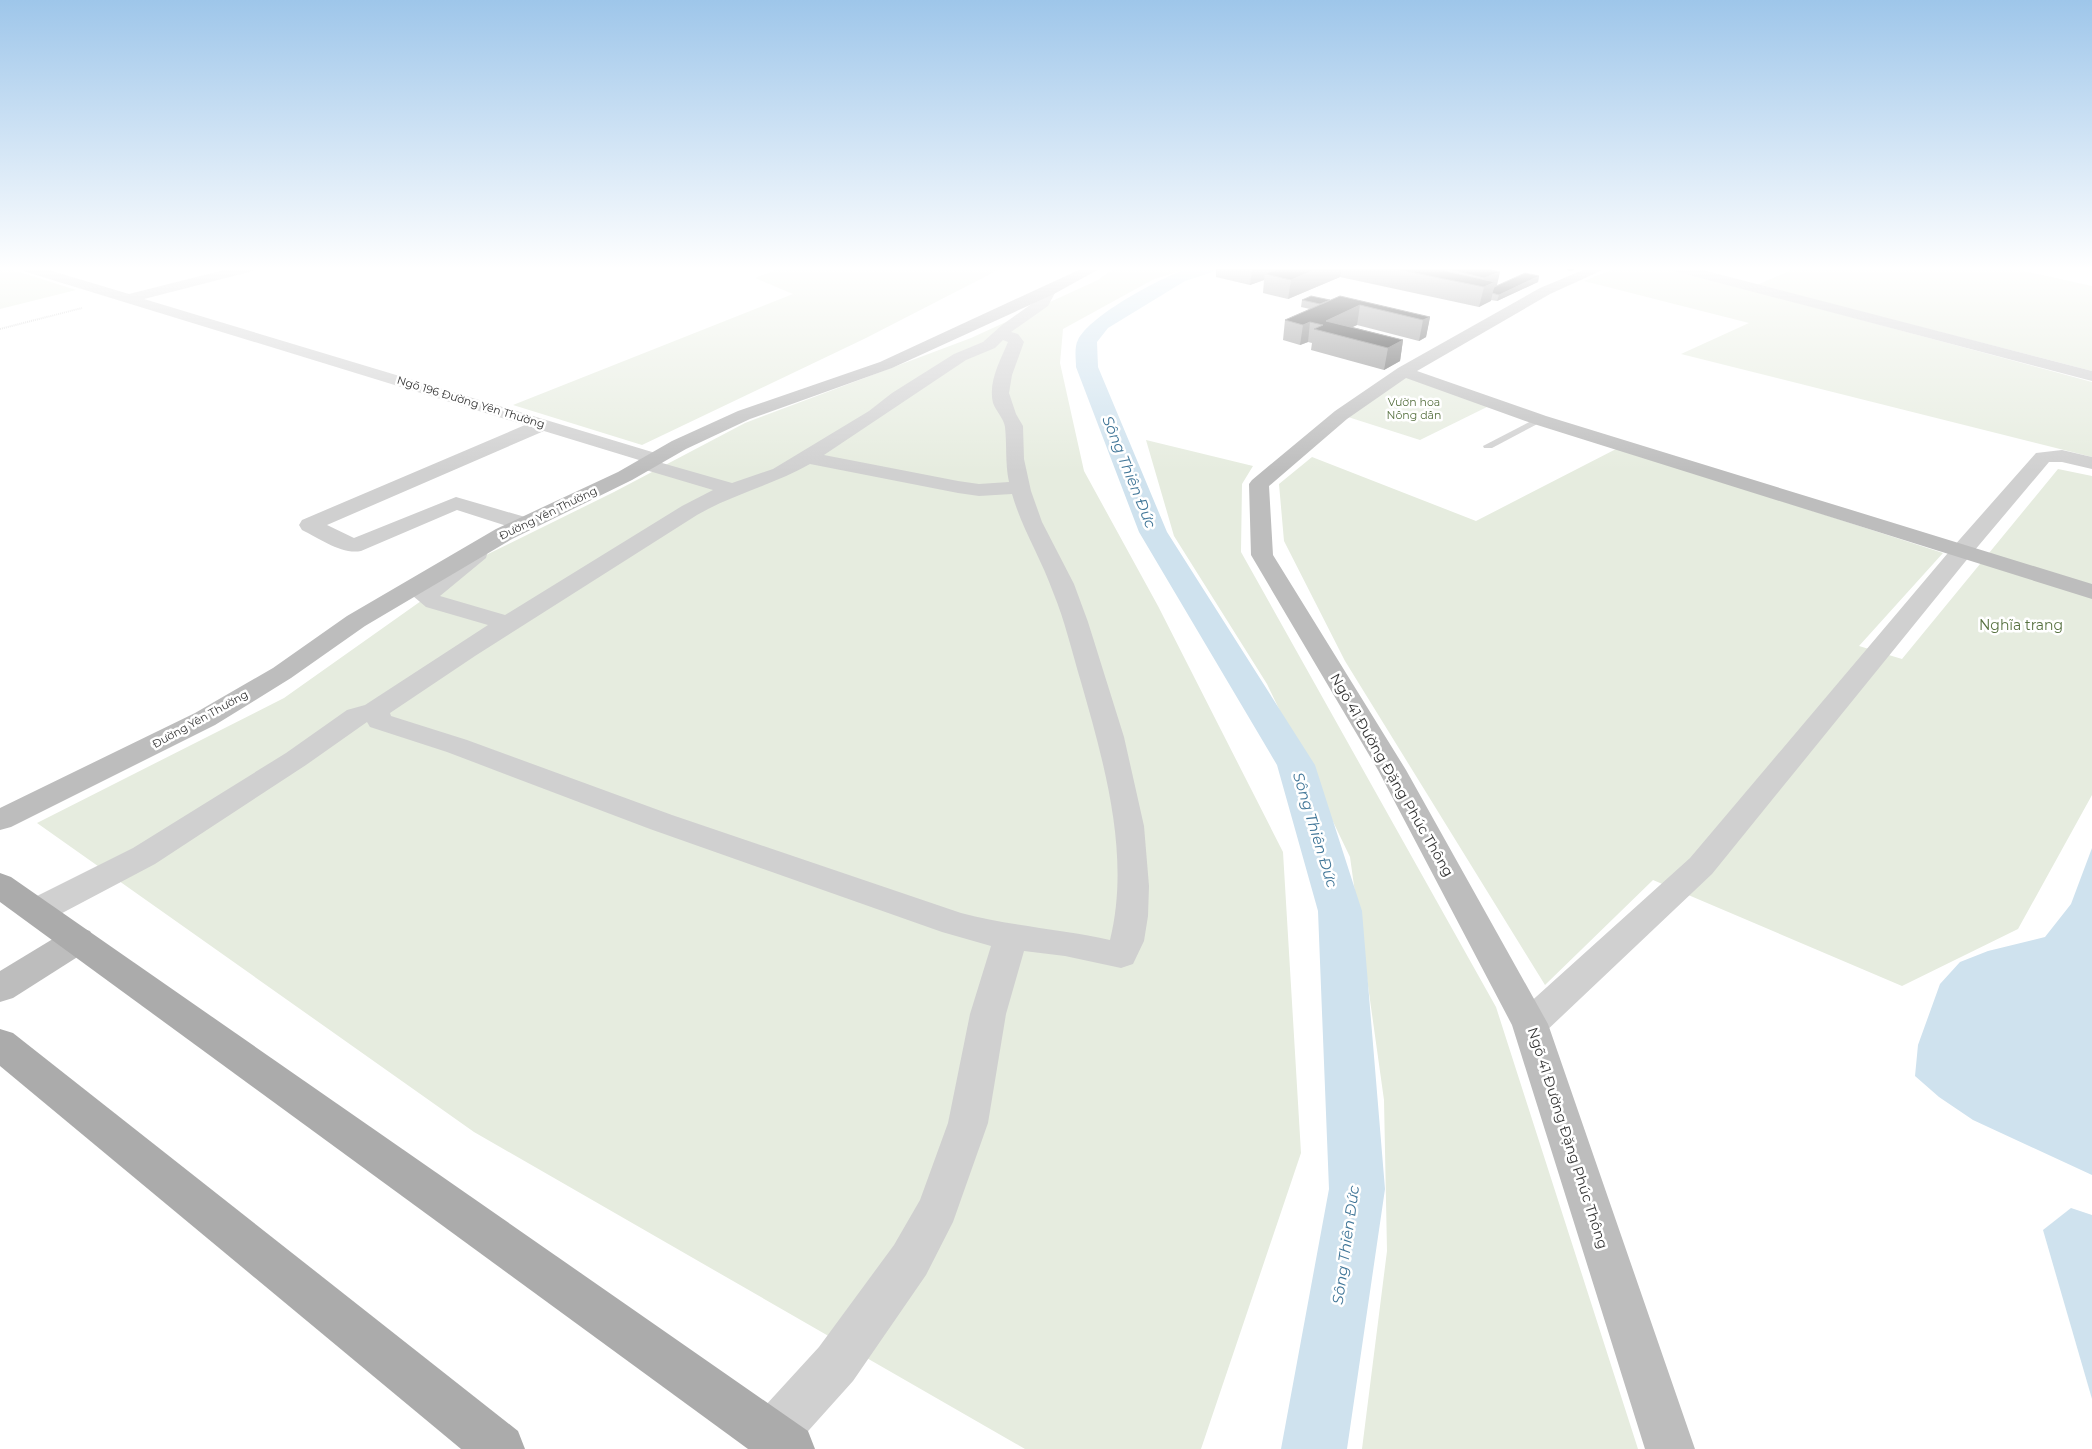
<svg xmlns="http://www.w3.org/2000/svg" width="2092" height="1449" font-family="Montserrat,sans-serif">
	<rect width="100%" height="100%" fill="#fff"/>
	<g fill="#e6ecdf">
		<path d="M0,268H7L76,290L0,309Z"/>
		<path d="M781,268H1002L866,338L642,445L513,405L793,294L755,278Z"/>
		<path d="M1114,268H1190L1154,279L1063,329L1060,363L1084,471L1158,606L1283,852L1301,1153L1201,1449H1025L474,1132L37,823L284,698L486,555L614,492L745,423L971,338L1098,280Z"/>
		<path d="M1616,268H1669L2092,382V457L1681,354L1749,323L1584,281Z"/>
		<path d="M1796,268H2010L2092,286V371L1757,285Z"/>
		<path d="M1406,375L1491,405L1420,440L1348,417Z"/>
		<path d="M1146,440L1253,466L1242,484L1241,552L1496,1007L1638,1449H1362L1387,1251L1384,1100L1350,857L1267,684L1174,536Z"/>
		<path d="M1618,448L1943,553L1859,646L1902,659L2058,469L2092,476V795L2018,929L1902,986L1653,880L1545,985L1345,661L1284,541L1279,484L1312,457L1476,521Z"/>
	</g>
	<g fill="#cfe2ee">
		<path d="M2092,848V1175L1973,1120L1939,1097L1915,1076L1918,1045L1940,984L1960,962L1988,951L2045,937L2071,904Z"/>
		<path d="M2071,1208L2092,1215V1399L2043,1230Z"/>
	</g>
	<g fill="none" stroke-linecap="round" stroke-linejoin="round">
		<path fill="#cfe2ee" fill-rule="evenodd" d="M1189,268H1216L1213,272L1185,281L1108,328L1097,342L1098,367L1167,532L1315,765L1362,911L1385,1189L1347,1449H1281L1329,1189L1318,911L1277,765L1139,532L1076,367C1076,359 1074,347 1078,340C1090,315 1162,277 1189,268Z"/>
		<path stroke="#cdcdcd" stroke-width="2" stroke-dasharray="1 1" stroke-linecap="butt" d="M0,329L82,308"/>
		<path fill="#d0d0d0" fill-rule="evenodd" d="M1537,418L1545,420L1492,448H1484L1483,446Z"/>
		<g fill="#d0d0d0" fill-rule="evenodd">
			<path d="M21,268H42L129,294L232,268H255L253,271L144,299L662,455L665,459L662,463L732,483L773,469L869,411L892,393L954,354L983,342L1002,325L1037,300L1044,288L1049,287L1056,291L1048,306L1011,332L1018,334L1024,342L1012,375L1009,393L1016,414L1023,426L1024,459L1031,491L1042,522L1074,584L1088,622L1124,737L1144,826L1149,886L1148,916L1144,941L1133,964L1121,968L1065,956L1024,951L1006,1014L988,1123L953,1222L926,1275L853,1381L792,1449H752L746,1435L754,1418L819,1347L894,1245L920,1200L948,1123L970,1014L991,946L942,932L650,829L447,752L370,727L367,722L306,765L155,864L49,920L37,923L25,920L20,911L25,902L133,848L286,753L347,710L365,705L488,625L426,607L413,596L417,591L465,555L469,546L477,544L485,546L488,551L486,558L440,596L505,615L682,506L713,490L639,468L636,464L639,460L544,431L327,525L354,538L456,497L532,519L535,524L532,529L524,530L516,529L457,510L361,551C342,555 319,538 302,530L299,525L302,520L525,425L23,271ZM1003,340L1008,342C1000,361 988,382 993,403C996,411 1004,419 1005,427C1007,445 1005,463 1009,482L979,484L958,481L824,455L966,360L995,348ZM810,464L958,493L979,496L1012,494C1022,529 1041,558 1053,592C1065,621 1072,652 1081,682C1104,763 1131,855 1110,940C1061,929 1010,926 961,913L672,815L467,740L391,716L390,713L475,656L697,515C733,494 773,485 810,464Z"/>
			<path d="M1672,268H1695L2092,371V381L1674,271Z"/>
			<path d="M2062,450L2092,457V469L2062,462H2049L1969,557L1712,874L1543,1034L1530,1039L1517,1034L1512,1024L1517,1014L1690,858L1953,547L2036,453Z"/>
		</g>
		<g fill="#bdbdbd" fill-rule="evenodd">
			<path d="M1083,268H1101L1054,294L892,368L750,419L686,449L632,480L512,539L365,626L291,678L215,725L11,827L0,830V808L195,713L273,668L347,616L496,529L618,472L672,441L738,411L880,362Z"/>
			<path d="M1588,268H1607L1550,294L1417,371L1546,416L2092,584V599L1534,424L1406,378L1347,419L1269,486L1273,555L1406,770L1548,1024L1695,1449H1645L1512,1025L1378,770L1251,555L1249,484L1252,480L1335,411L1398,368L1540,288Z"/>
			<path d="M78,927L90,931L95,940L90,949L13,998L0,1002V971L66,931Z"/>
		</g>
		<g fill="#ababab" fill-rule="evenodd">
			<path d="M0,873L11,877L808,1431L815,1449H748L0,902Z"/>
			<path d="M0,1029L13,1033L518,1431L525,1449H461L0,1066Z"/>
		</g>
	</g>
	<g fill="#8c8c8c">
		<path d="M1216,268H1485L1496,286L1539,276L1538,282L1497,301L1491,300L1479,307L1340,277L1288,299L1263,293L1264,280L1250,285L1216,277Z"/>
		<path d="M1560,268H1578L1571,271Z"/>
		<path d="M1302,300H1330L1430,317L1426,337L1419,341L1357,325L1352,327L1403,340L1400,361L1384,370L1311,350L1312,343L1308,342L1300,345L1283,340L1285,320L1310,309L1301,307Z"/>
	</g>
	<g fill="#5f5f5f">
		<path d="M1252,268H1287L1265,274L1264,280L1250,285Z"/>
		<path d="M1319,268H1342L1340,277L1288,299L1291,280Z"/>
		<path d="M1500,272L1496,290L1493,291L1491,301L1479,307L1484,287H1482L1484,278Z"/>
		<path d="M1539,276L1538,282L1497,301L1499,295Z"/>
		<path d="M1360,305L1357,325L1336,335L1326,321Z"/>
		<path d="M1430,317L1426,337L1419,341L1423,320Z"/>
		<path d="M1310,322L1308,342L1300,345L1303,325Z"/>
		<path d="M1403,340L1400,361L1384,370L1388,348Z"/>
	</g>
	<g fill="#1a1a1a" stroke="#5f5f5f">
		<path d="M1279,268H1319L1291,280L1265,274Z"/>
		<path d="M1390,268H1432L1495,282L1484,287Z"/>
		<path d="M1444,268H1485L1500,272L1484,278Z"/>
		<path d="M1525,273L1539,276L1499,295L1492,293L1494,287Z"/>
		<path d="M1311,296L1330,300L1320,304L1302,300Z"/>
		<path d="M1340,296L1430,317L1423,320L1360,305L1326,321L1403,340L1388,348L1314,329L1323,325L1310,322L1303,325L1285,320Z"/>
	</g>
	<linearGradient id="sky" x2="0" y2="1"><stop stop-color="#9ec6ea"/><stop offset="0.57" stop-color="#fff"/><stop offset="1" stop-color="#fff" stop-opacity="0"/></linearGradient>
	<rect width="2092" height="471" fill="url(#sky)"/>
	<g text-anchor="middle" stroke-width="5" stroke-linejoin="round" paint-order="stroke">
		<g font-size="11" fill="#333" stroke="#fff">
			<text transform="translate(471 402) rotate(17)" y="4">Ngõ 196 Đường Yên Thường</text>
			<text transform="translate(548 513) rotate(-26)" y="4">Đường Yên Thường</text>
			<text transform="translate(200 719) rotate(-29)" y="4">Đường Yên Thường</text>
		</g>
		<g font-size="11" fill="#56703f" stroke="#fff">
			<text x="1414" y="406">Vườn hoa<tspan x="1414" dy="13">Nông dân</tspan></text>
		</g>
		<g font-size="14" fill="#56703f" stroke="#fff">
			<text x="2021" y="630">Nghĩa trang</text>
		</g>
		<g font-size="14" fill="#333" stroke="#fff">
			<text transform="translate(1392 775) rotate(60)" y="5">Ngõ 41 Đường Đặng Phúc Thông</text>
			<text transform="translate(1568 1138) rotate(72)" y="5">Ngõ 41 Đường Đặng Phúc Thông</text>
		</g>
		<g font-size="15" font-style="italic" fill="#3f7597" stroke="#fff">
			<text transform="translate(1129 472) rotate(68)" y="5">Sông Thiên Đức</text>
			<text transform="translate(1315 830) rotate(73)" y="5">Sông Thiên Đức</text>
			<text transform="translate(1346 1245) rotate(-82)" y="5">Sông Thiên Đức</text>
		</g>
	</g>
</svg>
